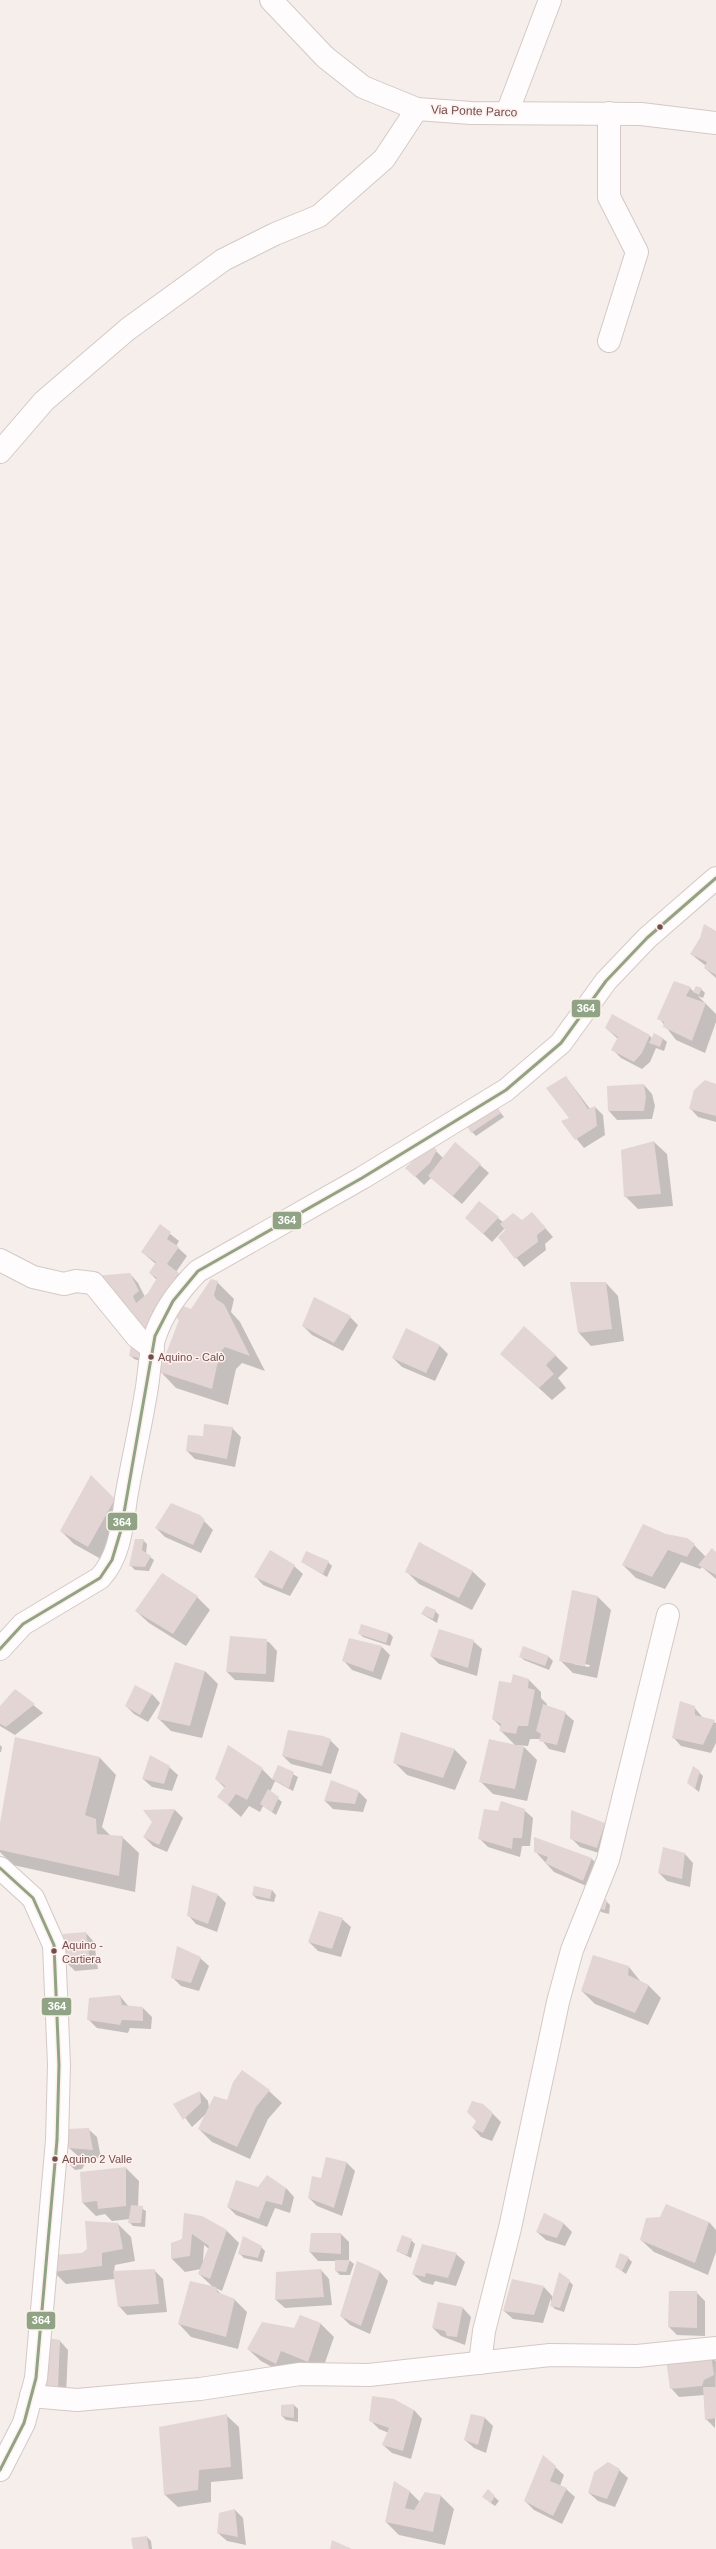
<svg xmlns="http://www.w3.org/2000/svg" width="716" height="2549" font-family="Helvetica,sans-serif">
	<rect width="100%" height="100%" fill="#f6eeeb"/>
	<g fill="#0003" fill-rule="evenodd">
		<path d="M716,932V978L705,968L706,966L691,954Z"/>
		<path d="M690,988L694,992L701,989L705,993L703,998L698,996L716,1014V1022L705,1053L676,1040L659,1018Z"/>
		<path d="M606,1028L650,1036L652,1039L662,1038L667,1042L664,1051L656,1048L650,1062L642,1069L621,1058L613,1050L618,1039Z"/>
		<path d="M566,1077L590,1109L595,1107L603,1115L605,1135L584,1148L562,1121L571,1118Z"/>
		<path d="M644,1085L652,1094L655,1106L652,1119L617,1120L609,1111L608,1087Z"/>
		<path d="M716,1085V1122L698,1117L690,1108Z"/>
		<path d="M496,1107L504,1117L476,1136L472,1132Z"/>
		<path d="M654,1142L667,1154L673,1206L638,1209L625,1196L622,1151Z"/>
		<path d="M431,1146L443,1158L480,1165L489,1173L462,1204L431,1178L424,1185L407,1168Z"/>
		<path d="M479,1203L503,1222H540L553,1237L545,1244L546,1250L524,1267L499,1237L507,1230L505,1228L492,1242L475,1226Z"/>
		<path d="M160,1226L179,1241L176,1246L187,1256L176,1272L187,1282L156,1325L138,1334L130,1274L138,1283L145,1297L149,1294L157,1280L150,1273L156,1264L142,1252Z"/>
		<path d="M217,1282L234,1299L231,1312L240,1322L265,1371L242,1363L236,1369L228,1405L176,1388L160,1371L192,1310Z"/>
		<path d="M606,1283L618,1296L624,1341L591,1346L579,1333Z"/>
		<path d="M350,1317L358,1325L343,1351L312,1335L303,1326Z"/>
		<path d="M142,1345L143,1362L134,1359L130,1355Z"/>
		<path d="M440,1346L448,1354L435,1381L402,1367L393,1358Z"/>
		<path d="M501,1354L555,1355L568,1368L558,1378L566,1388L552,1400Z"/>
		<path d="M232,1428L241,1437L235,1467L195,1459L187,1451L204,1438Z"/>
		<path d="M91,1476L127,1512L101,1559L74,1544L61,1531Z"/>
		<path d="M199,1516L213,1530L201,1553L165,1537L156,1528Z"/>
		<path d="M643,1526L694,1545L706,1557L716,1553V1579L702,1567L700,1569L681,1562L665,1589L636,1578L623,1565Z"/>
		<path d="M143,1540L147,1544L146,1554L154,1560L149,1571L135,1570L131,1566Z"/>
		<path d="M419,1543L473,1572L486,1584L472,1610L419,1584L406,1571Z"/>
		<path d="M302,1562H328L332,1566L327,1577Z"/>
		<path d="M294,1566L303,1574L290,1596L263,1585L255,1576Z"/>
		<path d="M573,1591L598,1597L611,1610L597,1678L573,1673L560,1660ZM573,1662L590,1665L589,1667L573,1664Z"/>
		<path d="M197,1597L210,1610L186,1646L149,1623L136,1611Z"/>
		<path d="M435,1611L439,1615L437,1623L422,1614Z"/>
		<path d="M359,1633H389L393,1637L390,1646L363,1637Z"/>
		<path d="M231,1637L269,1642L277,1651L274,1682L235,1680L227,1672Z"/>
		<path d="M473,1641L482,1649L477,1676L439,1664L431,1656Z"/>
		<path d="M382,1647L390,1655L381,1680L352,1670L344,1661Z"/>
		<path d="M520,1656L549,1657L553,1661L549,1670L524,1660Z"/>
		<path d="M205,1671L218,1684L202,1738L171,1731L159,1719Z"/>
		<path d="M529,1680L541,1692V1698L547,1704L546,1707L565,1713L574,1721L565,1753L549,1749L541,1739H530L528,1746L515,1745L501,1731V1727L493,1719L512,1684Z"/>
		<path d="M15,1690L43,1713L15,1735L0,1726V1708Z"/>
		<path d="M152,1694L160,1703L148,1722L134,1714L126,1706Z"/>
		<path d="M694,1707L703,1718L716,1723V1743L711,1753L681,1746L673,1737Z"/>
		<path d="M16,1738L100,1758L116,1775L102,1827L111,1836L122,1837L139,1853L135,1892L13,1865L0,1852V1829Z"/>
		<path d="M330,1740L339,1749L331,1774L291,1764L283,1756Z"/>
		<path d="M490,1740L524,1747L537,1760L527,1801L493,1794L481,1782Z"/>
		<path d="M0,1745L2,1747L1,1752H0Z"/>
		<path d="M454,1749L467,1762L455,1790L407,1775L394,1762Z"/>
		<path d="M278,1766L298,1777L293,1791L275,1781L270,1792L282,1802L276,1815L263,1806L260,1812L249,1806L241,1817L219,1797L225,1788L216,1779L262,1769L273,1780Z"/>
		<path d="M169,1767L178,1775L172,1791L152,1787L143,1779Z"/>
		<path d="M699,1772L703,1776L699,1792L688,1783Z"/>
		<path d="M359,1792L367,1800L363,1812L333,1809L325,1801Z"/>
		<path d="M175,1810L183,1818L167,1852L153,1846L144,1837L153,1822Z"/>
		<path d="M524,1810L533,1818L530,1846H522L520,1857L488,1847L479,1838Z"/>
		<path d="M604,1823L613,1832L605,1855L580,1847L571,1838Z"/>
		<path d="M535,1851L592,1859L600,1867L591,1888L554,1872Z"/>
		<path d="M685,1854L693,1863L690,1887L667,1881L659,1873Z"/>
		<path d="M272,1890L276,1895L274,1902L257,1899L253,1895Z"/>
		<path d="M218,1895L226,1903L217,1932L196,1924L188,1915Z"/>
		<path d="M606,1901L610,1905L609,1914L601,1912L597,1908Z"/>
		<path d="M342,1919L351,1927L341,1957L318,1951L309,1942Z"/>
		<path d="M86,1933L94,1942L98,1969L75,1971L66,1962Z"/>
		<path d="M200,1958L209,1966L199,1991L181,1986L172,1977Z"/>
		<path d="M629,1967L641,1982L649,1986L661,1998L648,2025L595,2004L582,1991Z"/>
		<path d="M120,1996L129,2007L143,2008L152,2017L151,2029L130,2028L128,2033L97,2028L88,2019Z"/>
		<path d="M269,2091L282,2103L268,2119L250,2159L212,2142L199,2129L206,2114L192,2127L175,2104L200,2092L208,2101L209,2108Z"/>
		<path d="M492,2113L501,2122L492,2141L481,2137L473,2128L477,2121Z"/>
		<path d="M88,2129L97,2137L101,2158L78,2156L69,2148Z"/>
		<path d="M69,2158L82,2159L86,2162L82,2169L75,2170L71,2166Z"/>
		<path d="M327,2159L347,2163L355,2171L342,2216L317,2206L309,2198L322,2179Z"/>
		<path d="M126,2168L139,2181L138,2206L146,2211L145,2227L133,2226L129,2222L130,2219L112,2221L105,2214L96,2216L83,2203L81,2173Z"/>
		<path d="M259,2188H286L294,2197L290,2213L275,2208L267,2227L236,2215L228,2207Z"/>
		<path d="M544,2215L564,2224L572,2232L565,2246L546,2240L537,2232Z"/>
		<path d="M202,2217L227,2231L239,2243L222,2291L215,2288L223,2296L234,2299L247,2312L238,2349L191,2337L179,2324L213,2287L199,2274L201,2269L185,2272L172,2259V2244L183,2239ZM204,2245L209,2249L203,2263Z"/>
		<path d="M709,2222L716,2230V2252L708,2275L654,2252L641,2240Z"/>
		<path d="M118,2224L131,2237L135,2261L115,2265L114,2272L154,2270L163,2279L167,2312L127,2315L119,2306L115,2279L66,2284L54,2272L83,2254Z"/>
		<path d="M312,2234H341L349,2242V2260L354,2264L350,2275H340L336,2271V2261H318L310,2252Z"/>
		<path d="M411,2240L415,2244L411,2258L397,2251Z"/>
		<path d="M261,2247L265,2251L262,2262L244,2258L240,2254Z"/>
		<path d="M456,2254L465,2262L456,2286L435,2281L433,2285L422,2282L413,2274Z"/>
		<path d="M628,2258L632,2262L626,2274L616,2267Z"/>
		<path d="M358,2262L380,2272L388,2281L370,2334L350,2325L341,2316Z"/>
		<path d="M321,2270L329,2279L332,2305L285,2308L276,2300L277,2273Z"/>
		<path d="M569,2281L573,2285L564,2312L555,2309L551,2305V2298L543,2323L513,2319L504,2311L544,2287L553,2297Z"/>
		<path d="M696,2292L705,2301V2336L677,2335L669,2327Z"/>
		<path d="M463,2308L471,2317L465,2345L441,2336L433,2328Z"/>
		<path d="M301,2316L321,2324L334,2337L321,2374L294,2363L289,2376L261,2361L248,2349L294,2329Z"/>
		<path d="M60,2341L68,2350L66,2396L53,2394Z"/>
		<path d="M711,2356L716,2361L715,2428L706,2419L705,2395L679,2397L671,2388Z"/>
		<path d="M294,2405L298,2409V2422L286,2420L282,2416Z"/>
		<path d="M414,2410L422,2419L411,2459L392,2453L383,2445L389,2433L379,2429L371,2421Z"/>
		<path d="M226,2415L239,2427L243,2479L211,2482V2502L178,2507L165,2495Z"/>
		<path d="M471,2415L485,2418L493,2426L486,2453L474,2448L465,2440Z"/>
		<path d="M555,2467L564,2475L560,2486L566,2489L575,2497L562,2524L534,2510L525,2501Z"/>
		<path d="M619,2470L628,2478L615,2507L598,2501L589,2493Z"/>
		<path d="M394,2483L410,2492L420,2502L426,2493L441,2496L454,2509L445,2545L399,2535L386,2522Z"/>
		<path d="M488,2491L499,2501L495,2506L488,2501Z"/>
		<path d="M235,2510L243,2518L246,2545L227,2541L218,2533Z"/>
		<path d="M147,2537L151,2541L152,2549H134Z"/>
	</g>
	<g fill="#e2d5d3">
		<path d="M704,924L716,931V975L704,968L707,962L690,954L700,938Z"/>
		<path d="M674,981L691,987L686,996L706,1003L692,1041L663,1027L664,1022L657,1019Z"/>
		<path d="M696,986L702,988L699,995L693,992Z"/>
		<path d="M612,1014L650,1035L642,1053L634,1062L611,1050L618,1037L605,1028Z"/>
		<path d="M654,1033L663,1038L660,1047L649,1043Z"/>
		<path d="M566,1076L588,1109L595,1106L597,1126L575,1140L561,1121L569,1118L546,1088Z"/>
		<path d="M705,1080L716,1084V1116L689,1109L694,1090Z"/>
		<path d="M644,1084L646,1097L644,1111H608L607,1086Z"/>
		<path d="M496,1105L501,1113L471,1133L466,1124Z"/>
		<path d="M654,1141L661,1194L624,1197L621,1150Z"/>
		<path d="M455,1142L481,1164L453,1196L428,1176Z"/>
		<path d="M431,1145L437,1150L430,1163L415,1177L405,1168Z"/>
		<path d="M479,1201L499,1217L483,1234L465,1218Z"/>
		<path d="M532,1212L546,1228L537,1235L538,1242L515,1259L498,1237L505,1230L500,1224L513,1213L522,1220Z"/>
		<path d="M160,1224L171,1232L167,1239L179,1247L167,1264L179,1273L152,1312L153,1320L138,1335L95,1276L130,1273L139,1291L133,1296L136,1303L148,1293L157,1278L149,1273L156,1262L141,1252Z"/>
		<path d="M211,1279L218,1281L214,1295L216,1299L224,1304L250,1356L225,1347L220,1352L212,1389L159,1372L179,1320L175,1317L180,1305L191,1309Z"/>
		<path d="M570,1282H606L612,1329L578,1333Z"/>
		<path d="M314,1297L351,1316L334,1343L302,1326Z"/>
		<path d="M524,1326L556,1355L546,1365L554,1374L539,1388L500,1354Z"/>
		<path d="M406,1328L440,1345L426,1373L392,1358Z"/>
		<path d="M132,1341L143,1344L139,1358L129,1356Z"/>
		<path d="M204,1424L233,1427L227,1459L186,1451L188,1435L203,1436Z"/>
		<path d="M91,1475L115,1499L88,1547L60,1531Z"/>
		<path d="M171,1503L200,1515L205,1520L193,1545L155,1528Z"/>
		<path d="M643,1524L666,1534L687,1538L695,1544L687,1557L668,1550L652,1577L622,1565Z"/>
		<path d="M135,1539H144L142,1550L151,1556L145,1567L129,1566Z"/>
		<path d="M419,1542L473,1571L459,1598L405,1572Z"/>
		<path d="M712,1548L716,1552V1575L698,1565Z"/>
		<path d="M270,1550L295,1565L282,1589L254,1577Z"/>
		<path d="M306,1551L329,1561L323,1574L301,1562Z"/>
		<path d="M162,1573L198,1596L173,1634L135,1611Z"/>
		<path d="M572,1590L598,1596L585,1666L559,1661Z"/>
		<path d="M426,1606L436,1610L433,1619L421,1614Z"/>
		<path d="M361,1624L389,1633L386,1643L358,1634Z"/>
		<path d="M439,1629L474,1640L468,1668L430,1656Z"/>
		<path d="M230,1636L267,1639L266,1674L226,1672Z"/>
		<path d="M349,1638L382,1646L373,1672L342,1661Z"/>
		<path d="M523,1646L549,1656L545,1666L519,1657Z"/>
		<path d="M175,1662L205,1671L190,1726L157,1719Z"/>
		<path d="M513,1674L529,1679L528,1688L535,1690L528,1726H518L516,1734L499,1731L501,1724L492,1719L499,1681L511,1683Z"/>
		<path d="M135,1685L152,1694L140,1715L125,1706Z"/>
		<path d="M15,1689L35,1704L6,1727L0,1724V1706Z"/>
		<path d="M680,1701L695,1706V1715L715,1720L703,1745L672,1738Z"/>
		<path d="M543,1704L566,1712L557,1745L539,1741L541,1734L536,1731Z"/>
		<path d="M288,1730L323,1736L331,1739L322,1766L282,1756Z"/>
		<path d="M401,1732L455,1749L443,1778L393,1763Z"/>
		<path d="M15,1737L100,1757L85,1815L96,1819L97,1834L123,1836L119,1876L0,1850V1823Z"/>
		<path d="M489,1739L524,1747L515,1789L479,1782Z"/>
		<path d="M228,1745L263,1768L247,1800L236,1794L228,1805L217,1797L225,1786L215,1779Z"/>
		<path d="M150,1755L170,1766L164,1784L142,1779Z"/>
		<path d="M278,1765L294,1772L289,1788L272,1779Z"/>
		<path d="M693,1766L700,1771L695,1789L687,1783Z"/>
		<path d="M331,1780L359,1791L355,1804L324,1801Z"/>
		<path d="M268,1789L279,1797L272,1812L260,1804Z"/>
		<path d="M501,1801L525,1809L522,1838H513L512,1849L478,1839L484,1809L498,1811Z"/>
		<path d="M175,1809L159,1845L143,1837L152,1822L143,1810Z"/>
		<path d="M571,1810L605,1823L597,1848L570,1839Z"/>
		<path d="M534,1837L592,1858L583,1881L545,1863L548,1857L534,1852Z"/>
		<path d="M663,1847L685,1853L682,1879L658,1873Z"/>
		<path d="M192,1885L218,1894L208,1924L187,1916Z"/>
		<path d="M254,1886L272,1890L270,1899L252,1895Z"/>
		<path d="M599,1898L607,1900L605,1910L596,1908Z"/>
		<path d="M319,1911L343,1918L332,1949L308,1942Z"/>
		<path d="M86,1932L90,1961L66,1963L63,1934Z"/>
		<path d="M177,1946L201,1957L191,1983L171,1978Z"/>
		<path d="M593,1955L629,1966L628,1975L649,1985L635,2013L581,1991Z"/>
		<path d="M120,1995L122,2005L143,2007V2021L122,2020L120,2025L87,2020L89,1998Z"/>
		<path d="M242,2070L270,2090L256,2107L237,2147L198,2129L214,2096L227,2100L233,2082Z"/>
		<path d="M200,2091L201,2103L183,2120L173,2104Z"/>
		<path d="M472,2101L483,2104L493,2113L483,2133L472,2128L476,2121L467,2112Z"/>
		<path d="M89,2128L93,2150L68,2148V2129Z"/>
		<path d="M68,2157L82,2158L78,2165L70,2166Z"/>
		<path d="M326,2157L347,2162L334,2208L308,2198L312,2176L321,2178Z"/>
		<path d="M126,2167V2206L98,2209L97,2201L82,2203L80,2172Z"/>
		<path d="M267,2175L286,2188L282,2205L266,2201L259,2219L227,2207L236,2180L258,2187Z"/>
		<path d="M666,2204L709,2222L695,2263L640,2240L646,2218L660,2217Z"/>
		<path d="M131,2205L143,2206L141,2223H128Z"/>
		<path d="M184,2213L202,2216L227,2230L210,2279L198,2274L209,2246L192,2234L190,2256L171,2259V2243L182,2239Z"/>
		<path d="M544,2213L564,2223L557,2238L536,2232Z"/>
		<path d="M85,2221L118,2223L123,2249L102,2253V2266L53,2272V2255L82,2253L87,2249Z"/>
		<path d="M311,2233H341V2254L309,2252Z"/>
		<path d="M402,2235L412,2239L407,2255L396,2251Z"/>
		<path d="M243,2236L262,2246L258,2258L238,2254Z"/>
		<path d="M422,2244L457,2253L448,2278L426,2273L425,2277L412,2274Z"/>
		<path d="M620,2253L629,2257L622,2271L615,2267Z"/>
		<path d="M335,2260H350L346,2272L335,2271Z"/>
		<path d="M357,2261L380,2271L361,2326L340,2316Z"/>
		<path d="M155,2269L159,2304L118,2307L113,2271Z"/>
		<path d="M321,2269L324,2297L275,2300L276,2272Z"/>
		<path d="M559,2272L570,2280L560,2308L550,2306Z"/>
		<path d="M512,2279L544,2286L534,2315L503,2311Z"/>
		<path d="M190,2281L216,2287L217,2292L235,2299L226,2337L178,2324Z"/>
		<path d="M669,2291H697V2328L668,2327Z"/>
		<path d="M438,2302L463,2307L457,2337L447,2336L445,2331L432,2328Z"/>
		<path d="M300,2315L321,2323L308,2362L281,2351L276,2364L247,2349L262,2322L294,2328Z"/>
		<path d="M44,2337L60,2340L58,2388L44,2386Z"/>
		<path d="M711,2355L714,2375L704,2380L702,2386L670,2389L666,2359Z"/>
		<path d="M703,2387H716V2418L705,2420Z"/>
		<path d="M372,2396L394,2399L414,2410L403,2451L382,2445L389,2428L369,2421Z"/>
		<path d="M294,2404V2418L281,2416V2405Z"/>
		<path d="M227,2414L231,2467L199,2470L198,2490L164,2495L159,2427Z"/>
		<path d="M471,2414L485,2417L478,2445L464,2440Z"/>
		<path d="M543,2455L556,2466L550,2481L567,2488L553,2516L524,2501Z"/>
		<path d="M608,2462L620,2469L607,2499L588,2493L594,2472Z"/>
		<path d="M394,2481L410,2491L405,2508L414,2510L425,2492L441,2495L433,2532L385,2522Z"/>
		<path d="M488,2489L495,2496L491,2503L482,2497Z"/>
		<path d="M235,2509L238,2537L217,2533L219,2513Z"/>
		<path d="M147,2536L149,2549H133L131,2538Z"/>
		<path d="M332,2540L352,2549H330Z"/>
	</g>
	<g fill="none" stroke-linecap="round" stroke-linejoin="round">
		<g stroke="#d4c9c7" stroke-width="24">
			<g id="minor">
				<path d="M271,0L325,57L363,87L417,109L471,113L641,114L716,123"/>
				<path d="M507,113L550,0"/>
				<path d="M609,113V197L637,252L609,341"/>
				<path d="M0,452L44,401L128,329L223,260L275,234L319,216L384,159L417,109"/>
				<path d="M0,1260L33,1277L64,1284L76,1281L93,1283L137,1337L153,1349"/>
				<path d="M0,1649L23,1624L100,1578C120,1556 122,1526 126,1498C132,1463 140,1429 146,1393C149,1378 150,1350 155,1336C164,1310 179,1290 198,1271L362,1178L506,1090L561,1043L606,981L647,938L716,878"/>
				<path d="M0,1868L33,1898L54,1945L59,2065L57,2140L36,2378L24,2423L0,2470"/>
				<path d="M480,2363L484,2331L510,2228L558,2002L572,1950L608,1860L668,1615"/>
				<path d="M31,2396L77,2400L200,2389L300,2374L369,2375L550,2355L637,2356L716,2348"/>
			</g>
		</g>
		<use href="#minor" stroke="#fefcfc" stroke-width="22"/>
		<g stroke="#fef1ed" stroke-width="6">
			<g id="bus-1">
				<path d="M0,1649L23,1624L100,1578L112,1560L121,1530L155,1336L173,1301L198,1271L362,1178L506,1090L561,1043L606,981L647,938L716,878"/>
				<path d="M0,1868L33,1898L54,1945L59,2065L57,2140L36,2378L24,2423L0,2470"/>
			</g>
		</g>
		<use href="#bus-1" stroke="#90a485" stroke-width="3"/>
	</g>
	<g fill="#734d4e" stroke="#fef1ed" stroke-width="1.5">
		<circle cx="660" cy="927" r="3.5"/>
		<circle cx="151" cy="1357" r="3.5"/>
		<circle cx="54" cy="1951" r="3.5"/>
		<circle cx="55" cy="2159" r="3.5"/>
	</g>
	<g text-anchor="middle" stroke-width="3" stroke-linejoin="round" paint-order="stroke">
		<g font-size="11" fill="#734d4e" stroke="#fef1ed" text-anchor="start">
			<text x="158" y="1361">Aquino - Calò</text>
			<text x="62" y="1949">Aquino -<tspan x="62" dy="14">Cartiera</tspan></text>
			<text x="62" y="2163">Aquino 2 Valle</text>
		</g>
		<g font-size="12" fill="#734d4e" stroke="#fef1ed">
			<text transform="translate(474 111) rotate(2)" y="4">Via Ponte Parco</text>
		</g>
	</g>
	<g stroke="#fef1ed" stroke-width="1.5">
		<rect x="571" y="999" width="30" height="19" rx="4" fill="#90a485"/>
		<rect x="272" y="1211" width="30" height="19" rx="4" fill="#90a485"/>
		<rect x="107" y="1512" width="31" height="19" rx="4" fill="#90a485"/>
		<rect x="41" y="1997" width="31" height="19" rx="4" fill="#90a485"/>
		<rect x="26" y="2311" width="30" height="19" rx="4" fill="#90a485"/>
	</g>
	<g font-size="11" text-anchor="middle" font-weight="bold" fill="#fff">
		<text x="586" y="1012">364</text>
		<text x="287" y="1224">364</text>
		<text x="122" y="1526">364</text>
		<text x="57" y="2010">364</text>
		<text x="41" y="2324">364</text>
	</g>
</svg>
